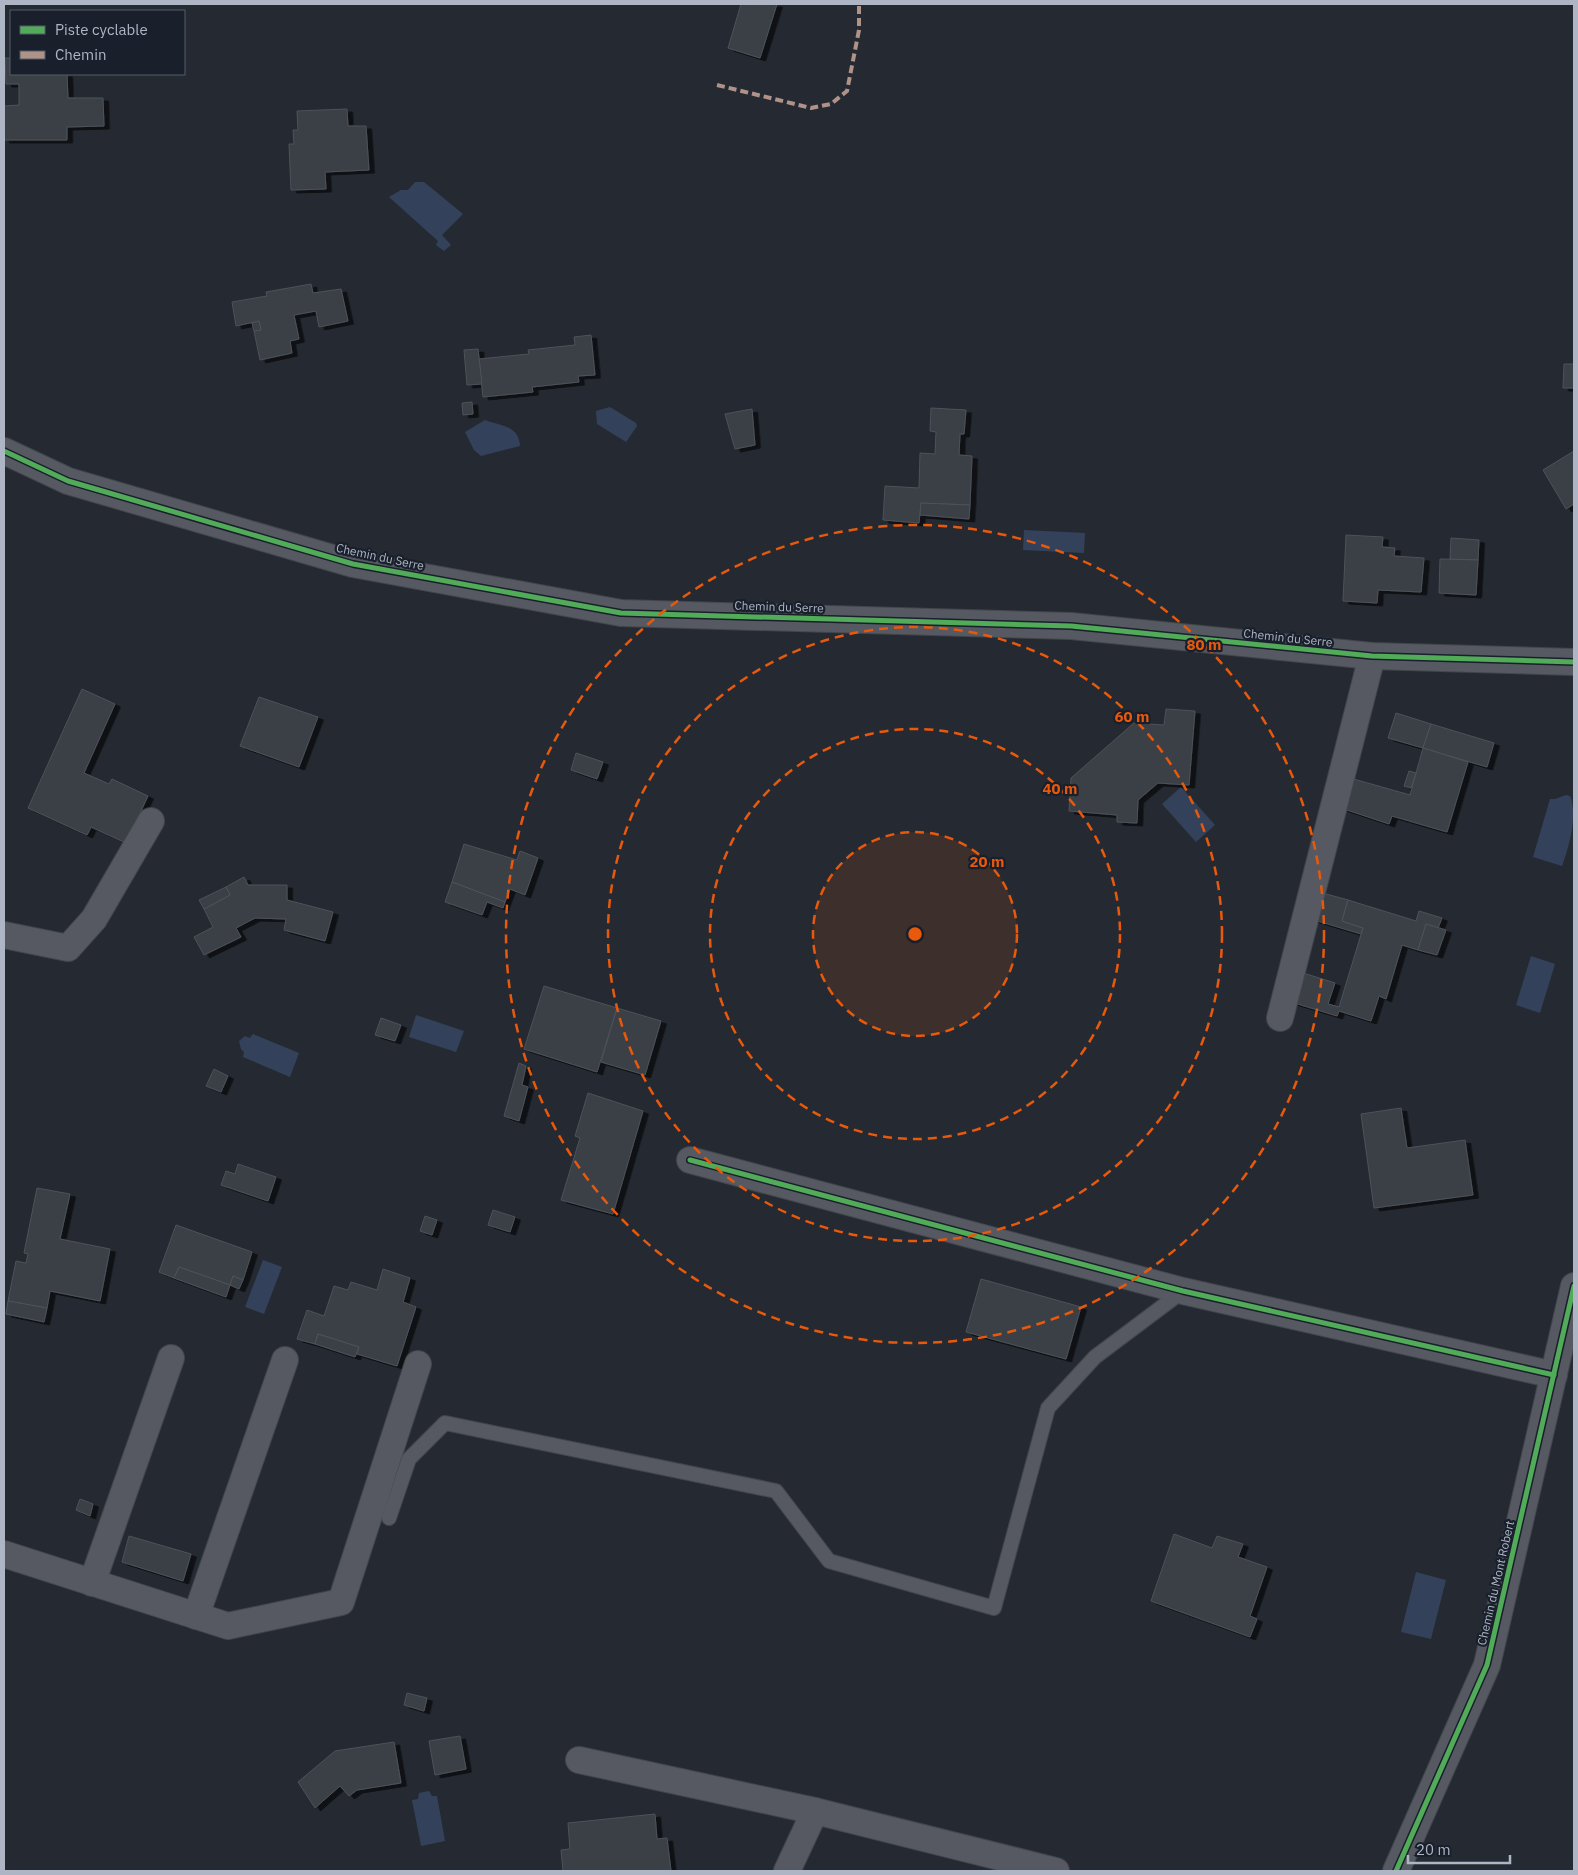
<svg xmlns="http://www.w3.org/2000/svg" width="1578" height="1875" font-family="'IBM Plex Sans',sans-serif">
	<defs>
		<filter id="shadow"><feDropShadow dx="5.5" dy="3" stdDeviation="0" flood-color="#0009"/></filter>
	</defs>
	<rect width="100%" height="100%" fill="#252a32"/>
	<g fill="#33425a">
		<path d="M415,182H424L463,214L442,235L451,245L444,251L436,245L438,241L389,197L401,190H408Z"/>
		<path d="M610,407L636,423L637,426L626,442L597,424L596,411Z"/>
		<path d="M485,420C500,426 519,425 520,446L481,456L474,450L465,432Z"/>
		<path d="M1024,530L1085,533L1084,553L1023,550Z"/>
		<path d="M1181,787L1215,825L1196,842L1162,804Z"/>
		<path d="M1566,795L1570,796C1578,814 1569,848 1562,866L1533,857L1550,799H1555Z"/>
		<path d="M1531,956L1555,964L1540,1013L1516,1005Z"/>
		<path d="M416,1015L464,1031L456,1052L409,1037Z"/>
		<path d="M253,1034L299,1053L290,1077L243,1057L244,1052L241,1049L239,1041L245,1036L250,1038Z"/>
		<path d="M263,1260L282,1267L264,1314L245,1307Z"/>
		<path d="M1416,1572L1446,1580L1431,1639L1401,1632Z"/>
		<path d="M429,1791L432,1796H437L445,1841L421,1846L412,1800L418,1799L419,1793Z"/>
	</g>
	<g fill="#3a3f46" stroke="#4d525a" filter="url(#shadow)">
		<path d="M741,4H777L760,58L728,48Z"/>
		<path d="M5,58H11V74H67L68,98H103L104,126L67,127V140H4V106L19,105V84H6Z"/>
		<path d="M347,109L348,126H366L369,170L325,172L326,189L291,190L289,144H294L293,130H298L297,111Z"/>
		<path d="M311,284L313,293L341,289L348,321L319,327L316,311L294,315L299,339L290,341L292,353L260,360L254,331L261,330L259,321L236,326L232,302L267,296L266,292Z"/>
		<path d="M259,321L261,330L254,331L252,323Z"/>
		<path d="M591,335L595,375L578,376L579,382L532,387L533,392L483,397L479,359L529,354L528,350L575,345L574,337Z"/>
		<path d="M478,349L482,384L467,385L464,350Z"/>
		<path d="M1564,364H1574V388H1563Z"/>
		<path d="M472,402L473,414L463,415L462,403Z"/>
		<path d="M931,408L966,410L964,434H960L959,455L972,456L970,505L921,503L919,523L883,520L885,486L919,488L920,453L935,454L936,432L930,431Z"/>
		<path d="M752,409L755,445L735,449L725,414Z"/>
		<path d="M1574,451V504L1566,509L1543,470Z"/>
		<path d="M921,503L970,505L969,519L920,515Z"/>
		<path d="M1346,535L1383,537L1382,547L1395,548L1394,556L1424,558L1421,592L1378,590L1377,603L1343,601Z"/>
		<path d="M1451,538L1479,540L1478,560L1450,559Z"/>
		<path d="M1440,559L1478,560L1476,595L1439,593Z"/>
		<path d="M82,689L115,704L84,773L109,784L112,779L148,796L126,843L91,827L87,835L28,808Z"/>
		<path d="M259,697L318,717L299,767L240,746Z"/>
		<path d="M1166,709L1195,711L1189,785L1158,783L1138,800L1137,823L1117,822V815L1069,811L1071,778L1134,723L1164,725Z"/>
		<path d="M1396,713L1431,724L1423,748L1388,738Z"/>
		<path d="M1431,724L1494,743L1487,767L1423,748Z"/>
		<path d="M1423,748L1468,762L1447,832L1392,816L1389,824L1341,808L1350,778L1410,795Z"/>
		<path d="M576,753L603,762L597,779L571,770Z"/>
		<path d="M1409,771L1416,773L1411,788L1404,786Z"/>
		<path d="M464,844L517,860L520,851L538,858L525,895L510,889L505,902L452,882Z"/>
		<path d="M244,877L248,885H287V900L333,912L325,941L284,930L286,919L255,918L236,928L241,937L204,955L194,937L213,927L204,909L230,895L226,887Z"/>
		<path d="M452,882L505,902L503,908L487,902L482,915L445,902Z"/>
		<path d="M226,887L230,895L204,909L199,900Z"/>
		<path d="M1319,892L1348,900L1342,921L1363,928L1361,934L1311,919Z"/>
		<path d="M1348,900L1416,921L1419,911L1442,918L1438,928L1426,924L1418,950L1402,945L1386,999L1379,996L1371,1021L1339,1011L1337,1016L1288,1001L1297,971L1335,983L1328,1004L1339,1007L1363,928L1342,921Z"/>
		<path d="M1426,924L1446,930L1437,955L1418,950Z"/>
		<path d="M544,986L617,1008L597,1072L524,1049Z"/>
		<path d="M617,1008L661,1021L645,1075L601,1062Z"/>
		<path d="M381,1018L401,1025L395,1041L375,1035Z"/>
		<path d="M519,1063L526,1066L522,1085L528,1087L519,1121L504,1116Z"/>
		<path d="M214,1069L228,1076L221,1092L206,1086Z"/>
		<path d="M588,1093L643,1111L613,1214L561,1200L580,1138L575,1136Z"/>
		<path d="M1401,1108L1407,1148L1465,1140L1473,1195L1374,1208L1361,1114Z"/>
		<path d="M238,1164L276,1177L268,1201L221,1185L226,1171L235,1174Z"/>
		<path d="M37,1188L70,1194L60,1239L110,1249L100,1301L50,1291L47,1308L8,1301L16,1261L26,1263L28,1254L24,1253Z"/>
		<path d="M493,1210L515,1217L510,1232L488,1225Z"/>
		<path d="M425,1216L437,1220L432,1235L420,1231Z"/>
		<path d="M176,1225L252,1252L243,1280L233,1276L230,1285L179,1267L174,1278L159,1272Z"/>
		<path d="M179,1267L230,1285L226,1297L174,1278Z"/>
		<path d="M383,1269L410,1278L403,1302L416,1307L397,1366L357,1354L359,1347L318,1334L315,1344L297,1339L307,1310L324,1316L334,1286L348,1290L351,1282L377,1290Z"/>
		<path d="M233,1276L243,1280L239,1289L230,1285Z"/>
		<path d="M981,1279L1081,1307L1066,1359L966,1332Z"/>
		<path d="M8,1301L47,1308L44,1322L6,1314Z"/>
		<path d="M318,1334L359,1347L355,1357L315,1344Z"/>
		<path d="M80,1499L93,1504L90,1516L76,1510Z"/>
		<path d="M1174,1534L1212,1548L1217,1536L1243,1544L1238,1557L1267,1567L1250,1616L1257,1619L1250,1637L1151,1601Z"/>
		<path d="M129,1536L191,1554L183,1581L122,1562Z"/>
		<path d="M407,1693L427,1698L424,1711L404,1705Z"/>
		<path d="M460,1736L466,1769L435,1775L429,1741Z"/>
		<path d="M394,1742L401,1783L357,1790L349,1796L340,1786L315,1808L298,1782L335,1751Z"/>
		<path d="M655,1814L657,1839L667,1838L671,1871H563L561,1850L570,1849L568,1823Z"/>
	</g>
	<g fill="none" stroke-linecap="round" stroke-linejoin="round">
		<g stroke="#42464c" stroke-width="16">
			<path id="lane" d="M389,1518L409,1459L445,1423L776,1491L829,1561L994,1608L1048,1408L1095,1357L1183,1291"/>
		</g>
		<g stroke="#42464c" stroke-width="28">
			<g id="street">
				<path d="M4,451L68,481L353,564L621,613L1071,626L1372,656L1574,662"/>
				<path d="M4,935L68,948L94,919L151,821"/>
				<path d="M1280,1018L1372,656"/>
				<path d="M690,1160L1183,1291L1554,1375"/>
				<path d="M4,1554L228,1626L341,1602L418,1364"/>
				<path d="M92,1583L171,1358"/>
				<path d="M196,1616L285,1360"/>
				<path d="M579,1760L815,1811L1056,1871"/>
				<path d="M787,1871L815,1811"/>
				<path d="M1396,1871L1487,1665L1574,1286"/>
			</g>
		</g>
		<use href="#lane" stroke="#565961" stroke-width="14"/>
		<use href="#street" stroke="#565961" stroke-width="26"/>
		<path stroke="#af9288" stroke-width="4" stroke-dasharray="8 4" stroke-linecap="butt" d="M717,85L811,108L831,104L847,91L859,30V4"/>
		<g stroke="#19202c" stroke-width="8">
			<g id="cycleway">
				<path d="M4,451L68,481L353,564L621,613L1071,626L1372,656L1574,662"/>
				<path d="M690,1160L1183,1291L1554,1375"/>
				<path d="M1396,1871L1487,1665L1574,1286"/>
			</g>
		</g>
		<use href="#cycleway" stroke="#51ab58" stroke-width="5"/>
	</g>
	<circle cx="915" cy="934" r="102" fill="#e8590c" fill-opacity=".12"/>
	<g fill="none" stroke="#e8590c" stroke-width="2.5" stroke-dasharray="9 6">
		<circle cx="915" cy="934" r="102"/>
		<circle cx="915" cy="934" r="205"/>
		<circle cx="915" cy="934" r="307"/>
		<circle cx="915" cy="934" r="409"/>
	</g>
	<g text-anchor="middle" stroke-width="4.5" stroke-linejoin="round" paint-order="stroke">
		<g font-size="12" fill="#aeb5c4" stroke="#19202c">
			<text transform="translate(380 557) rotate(12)" y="4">Chemin du Serre</text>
			<text transform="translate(779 607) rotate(2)" y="4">Chemin du Serre</text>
			<text transform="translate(1288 638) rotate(6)" y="4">Chemin du Serre</text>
			<text transform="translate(1496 1583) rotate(-77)" y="4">Chemin du Mont Robert</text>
		</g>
	</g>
	<circle cx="915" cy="934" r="8" fill="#e8590c" stroke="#19202c" stroke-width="2.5"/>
	<g font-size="15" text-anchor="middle" font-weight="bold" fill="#e8590c" stroke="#19202c" stroke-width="4.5" stroke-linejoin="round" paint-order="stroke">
		<text x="1204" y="650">80 m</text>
		<text x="1132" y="722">60 m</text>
		<text x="1060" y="794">40 m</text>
		<text x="987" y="867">20 m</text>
	</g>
	<rect width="1578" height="1875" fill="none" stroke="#aeb5c4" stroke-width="10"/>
	<rect x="10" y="10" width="175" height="65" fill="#19202c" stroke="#555c69"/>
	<rect x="20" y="26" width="25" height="8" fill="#51ab58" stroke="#555c69"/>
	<text x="55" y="35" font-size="15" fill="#aeb5c4">Piste cyclable</text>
	<rect x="20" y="51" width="25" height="8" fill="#af9288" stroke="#555c69"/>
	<text x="55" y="60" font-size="15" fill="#aeb5c4">Chemin</text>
	<path d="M1408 1855v8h102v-8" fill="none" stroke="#aeb5c4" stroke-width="2.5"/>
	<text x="1416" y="1855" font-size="15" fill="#aeb5c4" stroke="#19202c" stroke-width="4" paint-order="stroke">20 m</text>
</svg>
